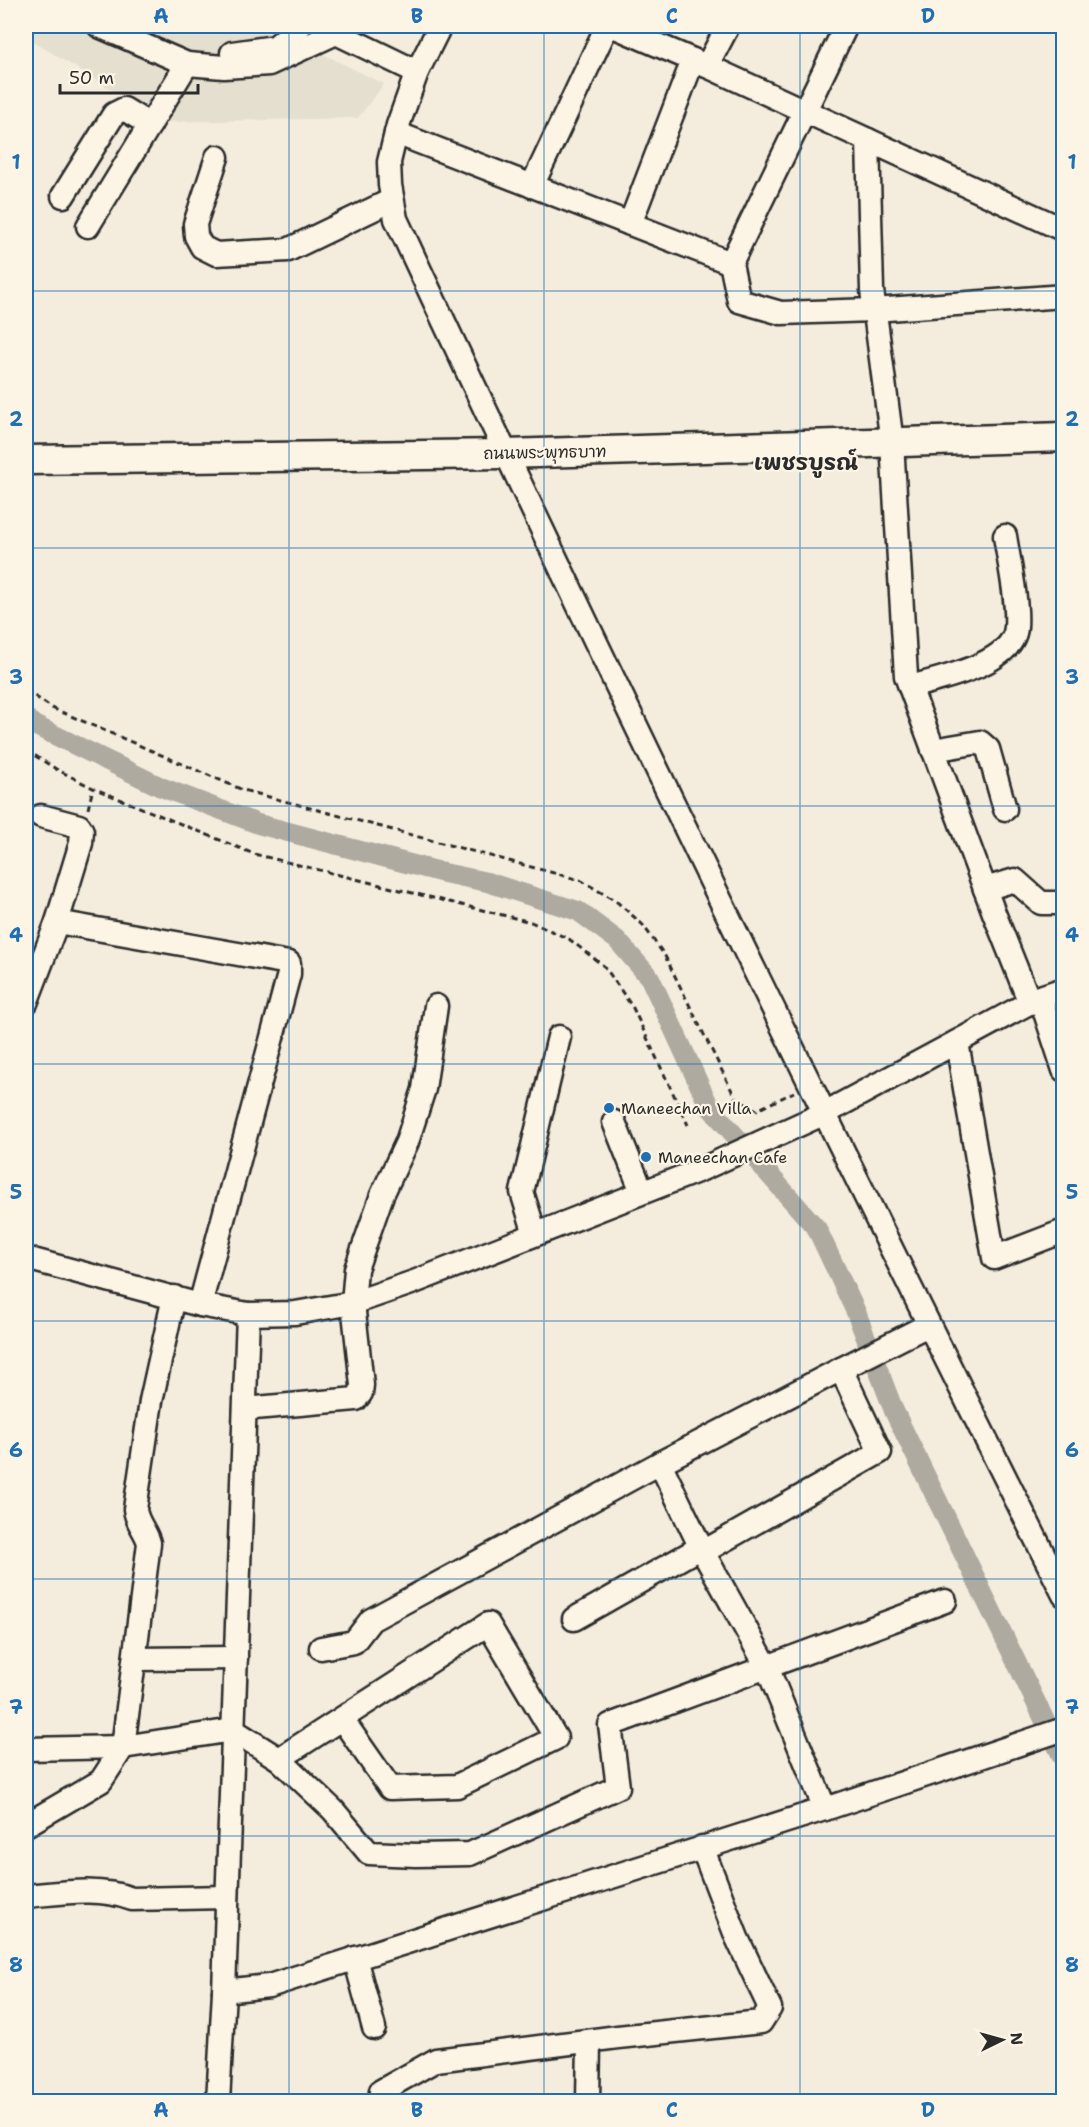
<svg xmlns="http://www.w3.org/2000/svg" width="1089" height="2127" font-family="'Shantell Sans','Playpen Sans Thai',sans-serif">
	<rect width="100%" height="100%" fill="#f4edde"/>
	<filter id="ink" filterUnits="userSpaceOnUse"><feTurbulence type="fractalNoise" baseFrequency=".0167" numOctaves="2"/><feDisplacementMap in="SourceGraphic" scale="12" xChannelSelector="R" yChannelSelector="G"/><feConvolveMatrix kernelMatrix="1 2 1 2 8 2 1 2 1" color-interpolation-filters="sRGB"/></filter>
	<g filter="url(#ink)">
		<path fill="#e5dfd0" d="M28,26H266L384,84L358,118L164,122L26,37Z"/>
		<g fill="none" stroke-linecap="round" stroke-linejoin="round">
			<path stroke="#afaaa0" stroke-width="20" d="M26,718L34,725L161,787L258,824L444,873L487,882L578,911L617,940L650,978L709,1106L817,1229L856,1312L894,1411L1064,1760"/>
			<g stroke="#2b2b2b" stroke-width="27">
				<g id="minor">
					<path d="M99,26L187,64L224,67L269,64L336,33"/>
					<path d="M322,26L417,72"/>
					<path d="M440,26L417,72L398,125L389,162L390,185L396,219C611,681 835,1139 1064,1595"/>
					<path d="M613,26L707,66L1064,230"/>
					<path d="M232,53L275,47L300,26"/>
					<path d="M707,66L728,26"/>
					<path d="M396,133L731,263L846,26"/>
					<path d="M868,140L872,290L892,443L906,676L994,913L1030,1003"/>
					<path d="M217,157L195,224L196,236L202,247L216,254L288,250L392,200"/>
					<path d="M532,186L607,26"/>
					<path d="M63,196L114,114L124,109L150,125"/>
					<path d="M630,224L693,60"/>
					<path d="M88,226L187,64"/>
					<path d="M731,263L739,301L781,313L874,310L1064,296"/>
					<path d="M910,687C939,679 1014,664 1016,627C1018,601 1009,562 1005,536"/>
					<path d="M933,750L980,742L988,749L1005,809"/>
					<path d="M41,816L79,826L82,831L81,843L57,922"/>
					<path d="M985,889L1015,880L1041,903H1064"/>
					<path d="M1040,997L1064,1070"/>
					<path d="M26,1003L57,922L289,963V974L200,1305"/>
					<path d="M957,1042L994,1258L1064,1231"/>
					<path d="M614,1122L642,1192"/>
					<path d="M535,1234L522,1192L559,1037"/>
					<path d="M26,1258L200,1305L248,1314L295,1313L353,1303L414,1282L700,1170L825,1113L1040,997L1064,989"/>
					<path d="M841,1369L928,1325"/>
					<path d="M245,1409L356,1399L361,1393L362,1385L353,1303L356,1269L382,1195L407,1142L424,1089L436,1006"/>
					<path d="M703,1552L880,1452L841,1369L660,1463L703,1552L767,1667L825,1809"/>
					<path d="M574,1619L701,1547"/>
					<path d="M321,1648L354,1642L371,1620L660,1463"/>
					<path d="M135,1659L236,1658"/>
					<path d="M26,1749L123,1747L149,1543C146,1531 136,1522 135,1509L151,1401L174,1297"/>
					<path d="M279,1759L488,1624L556,1738L457,1786L390,1788L342,1719"/>
					<path d="M26,1825L101,1781L123,1747L233,1730L279,1759L333,1810L369,1853L416,1855L470,1854L618,1787L610,1725L945,1601"/>
					<path d="M26,1896C60,1893 99,1886 132,1899L227,1897"/>
					<path d="M355,1958L374,2028"/>
					<path d="M224,1991L269,1986L831,1807L1064,1729"/>
					<path d="M218,2102L224,1991L248,1314"/>
					<path d="M380,2102L381,2091L436,2060L618,2037L761,2022L770,2008L737,1938L702,1847"/>
					<path d="M588,2102L589,2041"/>
				</g>
			</g>
			<g stroke="#2b2b2b" stroke-width="33">
				<path id="major" d="M26,460L505,454L1064,437"/>
			</g>
			<g stroke="#2b2b2b" stroke-width="3" stroke-dasharray="6 4.5" stroke-linecap="butt">
				<path d="M26,690L52,708L243,790L580,880L616,901L643,925L665,956L736,1099L757,1110L794,1092"/>
				<path d="M26,750L56,769L93,788L254,854L531,922L569,939L605,967L633,1008L688,1125"/>
				<path d="M88,809L93,788"/>
			</g>
			<use href="#minor" stroke="#fcf5e5" stroke-width="22"/>
			<use href="#major" stroke="#fcf5e5" stroke-width="28"/>
		</g>
	</g>
	<path fill="none" stroke="#1f6fb2" stroke-width="1.5" stroke-opacity="0.55" d="M289,26V2102M544,26V2102M800,26V2102M26,291H1064M26,548H1064M26,806H1064M26,1064H1064M26,1321H1064M26,1579H1064M26,1836H1064"/>
	<g fill="#1f6fb2" stroke="#fcf5e5" stroke-width="2">
		<circle cx="609" cy="1108" r="6"/>
		<circle cx="646" cy="1157" r="6"/>
	</g>
	<g text-anchor="middle" stroke-width="4.5" stroke-linejoin="round" paint-order="stroke">
		<g font-size="16" fill="#2b2b2b" stroke="#fcf5e5">
			<text transform="translate(545 452) rotate(-1)" y="6">ถนนพระพุทธบาท</text>
		</g>
		<g font-size="16" fill="#2b2b2b" stroke="#fcf5e5" text-anchor="start">
			<text x="621" y="1114">Maneechan Villa</text>
			<text x="658" y="1163">Maneechan Cafe</text>
		</g>
		<g font-size="22" font-weight="bold" fill="#2b2b2b" stroke="#fcf5e5">
			<text x="806" y="470">เพชรบูรณ์</text>
		</g>
	</g>
	<rect width="1089" height="2127" fill="none" stroke="#fcf5e5" stroke-width="66"/>
	<g transform="translate(1002 2040) rotate(85)" stroke="#fcf5e5" stroke-width="4.5" paint-order="stroke">
	<path d="M0-4.5L10 22L0 15L-10 22Z" fill="#2b2b2b"/>
	<text y="-9" font-size="16" font-weight="bold" text-anchor="middle" fill="#2b2b2b">N</text>
	</g>
	<path d="M60 84v9h138v-9" fill="none" stroke="#2b2b2b" stroke-width="3"/>
	<text x="69" y="84" font-size="18" fill="#2b2b2b" stroke="#fcf5e5" stroke-width="4.5" paint-order="stroke">50 m</text>
	<rect x="33" y="33" width="1023" height="2061" fill="none" stroke="#1f6fb2" stroke-width="2"/>
	<g font-size="20" text-anchor="middle" font-weight="bold" fill="#1f6fb2">
		<text x="161" y="23">A</text>
		<text x="417" y="23">B</text>
		<text x="672" y="23">C</text>
		<text x="928" y="23">D</text>
		<text x="16" y="169">1</text>
		<text x="1072" y="169">1</text>
		<text x="16" y="426">2</text>
		<text x="1072" y="426">2</text>
		<text x="16" y="684">3</text>
		<text x="1072" y="684">3</text>
		<text x="16" y="942">4</text>
		<text x="1072" y="942">4</text>
		<text x="16" y="1199">5</text>
		<text x="1072" y="1199">5</text>
		<text x="16" y="1457">6</text>
		<text x="1072" y="1457">6</text>
		<text x="16" y="1714">7</text>
		<text x="1072" y="1714">7</text>
		<text x="16" y="1972">8</text>
		<text x="1072" y="1972">8</text>
		<text x="161" y="2117">A</text>
		<text x="417" y="2117">B</text>
		<text x="672" y="2117">C</text>
		<text x="928" y="2117">D</text>
	</g>
</svg>
